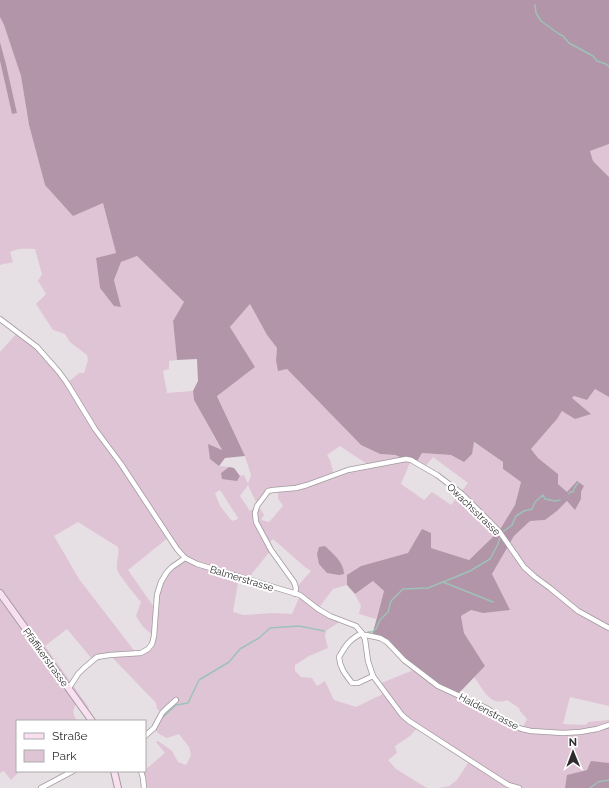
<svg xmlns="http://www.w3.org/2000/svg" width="609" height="788" font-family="Raleway,sans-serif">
	<rect width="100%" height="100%" fill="#e6dfe3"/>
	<g fill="#dfc4d5" fill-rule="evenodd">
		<path d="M0,17L4,25L21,76L29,125L45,185L103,202L116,253L96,259L100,288L106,295L121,307L114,280L121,262L137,256L184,302L173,321L177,360L169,361V369L163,371L167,393L193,391L194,400L222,451L219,466L229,467L221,473L236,481L240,476L244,475L248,484L251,475L245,456L217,395L255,367L230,327L250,304L267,335L277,348L276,360L287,369L361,445L380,454L394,455L411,460L401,484L424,500L432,492L451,505L468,483L433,457L424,468L416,463L422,453L451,455L464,462L473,442L503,462V469L521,482L515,505L499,531L469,560L431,548L361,566L348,575L347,585L333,589L318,609L342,620L326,631L325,637L328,648L309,656L295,665V671L301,677L312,678L317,686L325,681L334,700L356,707L385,693L379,684L416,669L438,686L488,709L509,724L522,729L527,719L520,711L519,708L507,700C490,707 483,689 474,677L485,666L464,633L461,616L471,610L483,613L492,574L514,536L530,521L545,520L557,511L567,501L575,509L581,499V492L584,487L568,493L558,484V474L538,458L531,449L557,419L562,411L591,414L572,398L574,396L587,400L595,389L609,397V706L570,697L563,724L585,725L589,722L609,720V763L591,762L587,770L568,775L565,788H439L449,786L457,780L470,760L418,727L410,736L395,746L397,753L388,760L396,769L427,788H144L142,773L145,771V770L165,753L156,742L158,741L172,751L178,762L186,765L191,755L189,747L179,734L167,738L159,734L154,728L162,713L157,709L156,703L110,655L93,660L67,629L45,646L89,708L85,711L78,701C72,710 72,712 77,721H17V739L15,740L17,742V771H20L11,780L4,771L0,773V352L18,332L31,342L67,383L79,373H84L88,360L87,355L70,342L65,334L53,330L36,304L46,294L38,281L42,274L35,249C26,248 18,248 10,252L13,262C9,264 4,263 0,265V61L12,114L17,113L6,64L0,42ZM340,446L370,466L334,475L330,460L327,455ZM248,485L256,502L260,501L268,491L278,489V498L283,506L269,522L261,520L264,515L259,507L256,506L250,511L240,496ZM220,490L238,518V519L232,521L220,506L215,493ZM78,522L118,547C120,553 116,561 117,569C118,574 136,596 141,602L136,616L143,627L154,636L148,649L136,653L79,579L54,536ZM169,537L185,558L167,572L157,595L156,610L128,570ZM273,539L305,567L311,571L296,588L295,594L300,596L292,614L274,613L244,615L233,612L239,577L249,580L250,576L271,550L268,544Z"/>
		<path d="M609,144V177L593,161L590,151Z"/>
		<path d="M373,581L384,591L376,619L359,614L361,606L355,594Z"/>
	</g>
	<g fill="#b295a8">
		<path d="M0,0H609V144L590,151L593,161L609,177V397L595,389L587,400L574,396L572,398L591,414L575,419L562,411L557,419L531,449L538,458L558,474V484L567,492L577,481L584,486L581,492V499L575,510L567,501L557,511L545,520L530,521L514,536L492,574L510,610L483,613L471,610L461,616L464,633L485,666L458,694L438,686L416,669L387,642L372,636L384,591L373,581L355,594L347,585V575L361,566L408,553L422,529L431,533V548L469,560L499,531L515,505L521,482L503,469V462L474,442L472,454L464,462L451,455L422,453L416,463L395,455L380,454L361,445L287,369L278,371L276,360L277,348L267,335L250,304L230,327L255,367L217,396L245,456L225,458L219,466L210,459L208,444L222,450L194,400L193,391L198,381L197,359L177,360L173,321L184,302L137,256L121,262L114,280L121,307L114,306L100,288L96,258L116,253L103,203L73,216L45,185L29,125L21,76L4,25L0,17Z"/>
		<path d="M0,42L6,64L17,113L12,114L0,61Z"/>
		<path d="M229,467L234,468L240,476L237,481L222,479L221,473Z"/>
		<path d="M325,546C333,554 344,562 344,574L339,575L327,573L319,564L317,554L319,547Z"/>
		<path d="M591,761L609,763V788H565L567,775L587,770Z"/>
	</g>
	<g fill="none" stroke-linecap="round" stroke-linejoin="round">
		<g stroke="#9ec2b7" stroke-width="1.5">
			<path d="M535,5L536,13L541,21L559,34L563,36L569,43L593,56L597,61L606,64L609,67"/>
			<path d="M569,494L570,492H573L575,487L578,483"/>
			<path d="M503,532L512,525L516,516L524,511L532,509L535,502L543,495L545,499L555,501L560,500"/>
			<path d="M443,582L493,602"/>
			<path d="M368,632H372L376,629L380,620L388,612L391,601L403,589L428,588L443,582L470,571L490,559L498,544L500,537"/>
			<path d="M163,717L176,705L188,703L199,680L229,662L240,649L259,638L270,628L299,626L324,631"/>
			<path d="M590,788L598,782L609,780"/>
		</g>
		<g stroke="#a19a9e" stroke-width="6">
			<g id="minor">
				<path d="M0,319L37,347L59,372L67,383L95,429L121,464L177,549L185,558L197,564L300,595L318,609L330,616L356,626L362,633L365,639L368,661L373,676L402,715L409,721L508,785L519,788"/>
				<path d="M295,594L296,588L294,582L271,550L256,522L255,513L257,506L266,494L268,491L273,490L296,488L307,485L348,470L406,459L411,460L437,475L462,494L499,531L524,567L535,577L550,588L578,611L609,628"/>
				<path d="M362,633C349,640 346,645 339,657C340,668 345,674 352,683H358L373,676"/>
				<path d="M363,635H366L380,638L387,642L404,660L438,686L488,709L509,724L522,729L531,731L563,733L580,732L597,729L609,725"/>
				<path d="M69,688L78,674L84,668L97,657L110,655L141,653L148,649L152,644L154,636L157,595L161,582L167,572L172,567L185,558"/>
				<path d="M145,736L154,728L162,713L166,709L176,700"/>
				<path d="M141,771L143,778L144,788"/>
				<path d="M41,788L73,771"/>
			</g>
		</g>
		<g stroke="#a19a9e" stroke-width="8">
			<g id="secondary">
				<path d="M0,593L92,721"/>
				<path d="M114,771L118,788"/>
			</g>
		</g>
		<use href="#minor" stroke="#fff" stroke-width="4.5"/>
		<use href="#secondary" stroke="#f8e0f0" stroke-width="6"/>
	</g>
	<g text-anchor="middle" stroke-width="4" stroke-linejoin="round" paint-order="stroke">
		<g font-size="10" fill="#2f2c2e" stroke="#fff">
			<text transform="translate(474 509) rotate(44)" y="4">Owachsstrasse</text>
			<text transform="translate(242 578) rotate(17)" y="4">Balmerstrasse</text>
			<text transform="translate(46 657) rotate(54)" y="4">Pfäffikerstrasse</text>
			<text transform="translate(489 711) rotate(28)" y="4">Haldenstrasse</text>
		</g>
	</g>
	<rect x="16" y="720" width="130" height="52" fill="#ffffff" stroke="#acabab"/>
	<rect x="24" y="733" width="20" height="6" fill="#f8e0f0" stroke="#acabab"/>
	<text x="52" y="740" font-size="12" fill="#2f2c2e">Straße</text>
	<rect x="24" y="750" width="20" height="12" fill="#dfc4d5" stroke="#acabab"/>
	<text x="52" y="760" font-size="12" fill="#2f2c2e">Park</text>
	<g transform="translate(573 752) rotate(359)" stroke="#ffffff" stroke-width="3" paint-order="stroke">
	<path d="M0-3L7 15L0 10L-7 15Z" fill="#2f2c2e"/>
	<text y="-6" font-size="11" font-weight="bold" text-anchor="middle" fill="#2f2c2e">N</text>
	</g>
</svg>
